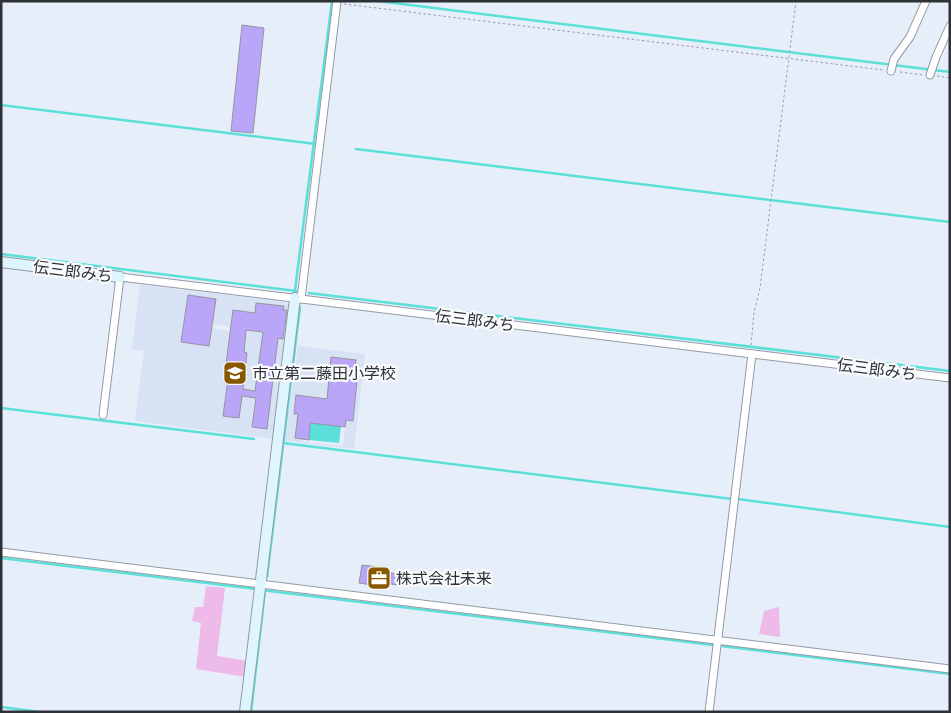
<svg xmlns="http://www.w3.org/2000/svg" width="951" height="713" font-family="'Exo 2','Noto Sans JP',sans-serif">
	<rect width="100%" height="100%" fill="#e6eefa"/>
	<g fill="#d7e2f5" fill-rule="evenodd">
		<path d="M140,285L286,302L290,307L274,439L135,421L144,351L132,349ZM188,295L216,299L212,324L231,327L233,310L249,312L247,325L283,339L278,338L267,429L256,398L242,396L239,418L223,416L229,372L225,371L230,331L212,328L209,346L181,342ZM256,303L283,306V310L287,311L286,317L255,316Z"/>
		<path d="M246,330L263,332L255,391L243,389L247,353L244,352Z"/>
		<path d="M298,346L365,354L354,449L285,441ZM331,357L356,360L353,381H357L353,421L325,418ZM296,395L324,398L322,417L294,414ZM306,417L346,421L343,446L303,442Z"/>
	</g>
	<g fill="#edbae9">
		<path d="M206,586L225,588L217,656L248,661L246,677L196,669L201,623L192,621L195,607H203Z"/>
		<path d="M779,607L780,637L759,634L764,611Z"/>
	</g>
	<path fill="#5ae0d9" d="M310,423L341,426L339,443L309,440Z"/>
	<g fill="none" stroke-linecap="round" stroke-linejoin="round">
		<g stroke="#5ae0d9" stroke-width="2.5">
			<path d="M378,1L950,72"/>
			<path d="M1,105L316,144"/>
			<path d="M356,149L950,222"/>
			<path d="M1,254L296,291"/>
			<path d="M295,290L332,1"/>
			<path d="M309,293L950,371"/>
			<path d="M1,408L254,439"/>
			<path d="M283,443L732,499"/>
			<path d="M738,499L950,527"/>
			<path d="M1,558L256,589"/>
			<path d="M267,577L300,307"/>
			<path d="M261,590L950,674"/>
			<path d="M1,707L40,712"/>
			<path d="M251,712L265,591"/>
		</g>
	</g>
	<g fill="#b9a6f8" stroke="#95939f" fill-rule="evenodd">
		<path d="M242,25L264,28L253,133L231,131Z"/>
		<path d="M188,295L216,299L209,346L181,342Z"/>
		<path d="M256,303L284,306L283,310H287L283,339L278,338L267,429L252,427L256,398L242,396L239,418L223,416L229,372H225L233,310L255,313ZM246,330L263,332L255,391L243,389L247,353L244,352Z"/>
		<path d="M331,357L356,360L353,381H357L353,421L346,420L345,427L310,423L309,440L295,438L298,414H294L296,395L327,399Z"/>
		<path d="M362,565L379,567V571L398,574L397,585L385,583V587L359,583Z"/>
	</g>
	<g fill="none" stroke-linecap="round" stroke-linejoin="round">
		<g stroke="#939aa5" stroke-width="9">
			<g id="street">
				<path d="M891,71L894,59L910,37L926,1"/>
				<path d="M930,75L936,57L950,26"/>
				<path d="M301,299L337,1"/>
				<path d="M103,415L120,277L950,378"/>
				<path d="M1,552L950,669"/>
				<path d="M709,712L752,354"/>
			</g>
		</g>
		<g stroke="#939aa5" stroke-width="12">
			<g id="secondary">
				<path d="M1,262L120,277"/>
				<path d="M245,712L295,298"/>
			</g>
		</g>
		<g stroke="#979da5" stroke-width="1" stroke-dasharray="2.5 2.5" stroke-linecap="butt">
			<path d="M321,1L330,2"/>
			<path d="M344,4L883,70"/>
			<path d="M900,72L923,75"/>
			<path d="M937,76L950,78"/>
			<path d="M751,345L754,313L760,288L796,1"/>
		</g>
		<use href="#street" stroke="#fff" stroke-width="7"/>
		<use href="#secondary" stroke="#dff5fe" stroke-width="10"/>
	</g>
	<defs>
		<g id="school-square" transform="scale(1.25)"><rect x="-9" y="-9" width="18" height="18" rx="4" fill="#885800" stroke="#f9fbfd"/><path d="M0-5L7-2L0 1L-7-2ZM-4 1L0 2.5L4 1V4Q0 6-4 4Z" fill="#fff"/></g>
		<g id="office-square" transform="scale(1.25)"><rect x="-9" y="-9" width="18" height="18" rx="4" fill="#885800" stroke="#f9fbfd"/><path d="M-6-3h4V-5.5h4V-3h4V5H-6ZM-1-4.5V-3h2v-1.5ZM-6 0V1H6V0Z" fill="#fff"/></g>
	</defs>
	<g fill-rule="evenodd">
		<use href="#school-square" x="235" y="373"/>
		<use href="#office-square" x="379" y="578"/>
	</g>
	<g text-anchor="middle" stroke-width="4.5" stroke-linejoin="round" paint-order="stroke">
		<g font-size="16" fill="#2e3135" stroke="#f9fbfd">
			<text transform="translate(73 271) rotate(7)" y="6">伝三郎みち</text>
			<text transform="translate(475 320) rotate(7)" y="6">伝三郎みち</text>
			<text transform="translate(877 369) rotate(7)" y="6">伝三郎みち</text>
		</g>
		<g font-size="16" fill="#2e3135" stroke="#f9fbfd" text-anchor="start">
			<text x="252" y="379">市立第二藤田小学校</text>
			<text x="396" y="584">株式会社未来</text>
		</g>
	</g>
	<rect width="951" height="713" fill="none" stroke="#2e3135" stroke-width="5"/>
</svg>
